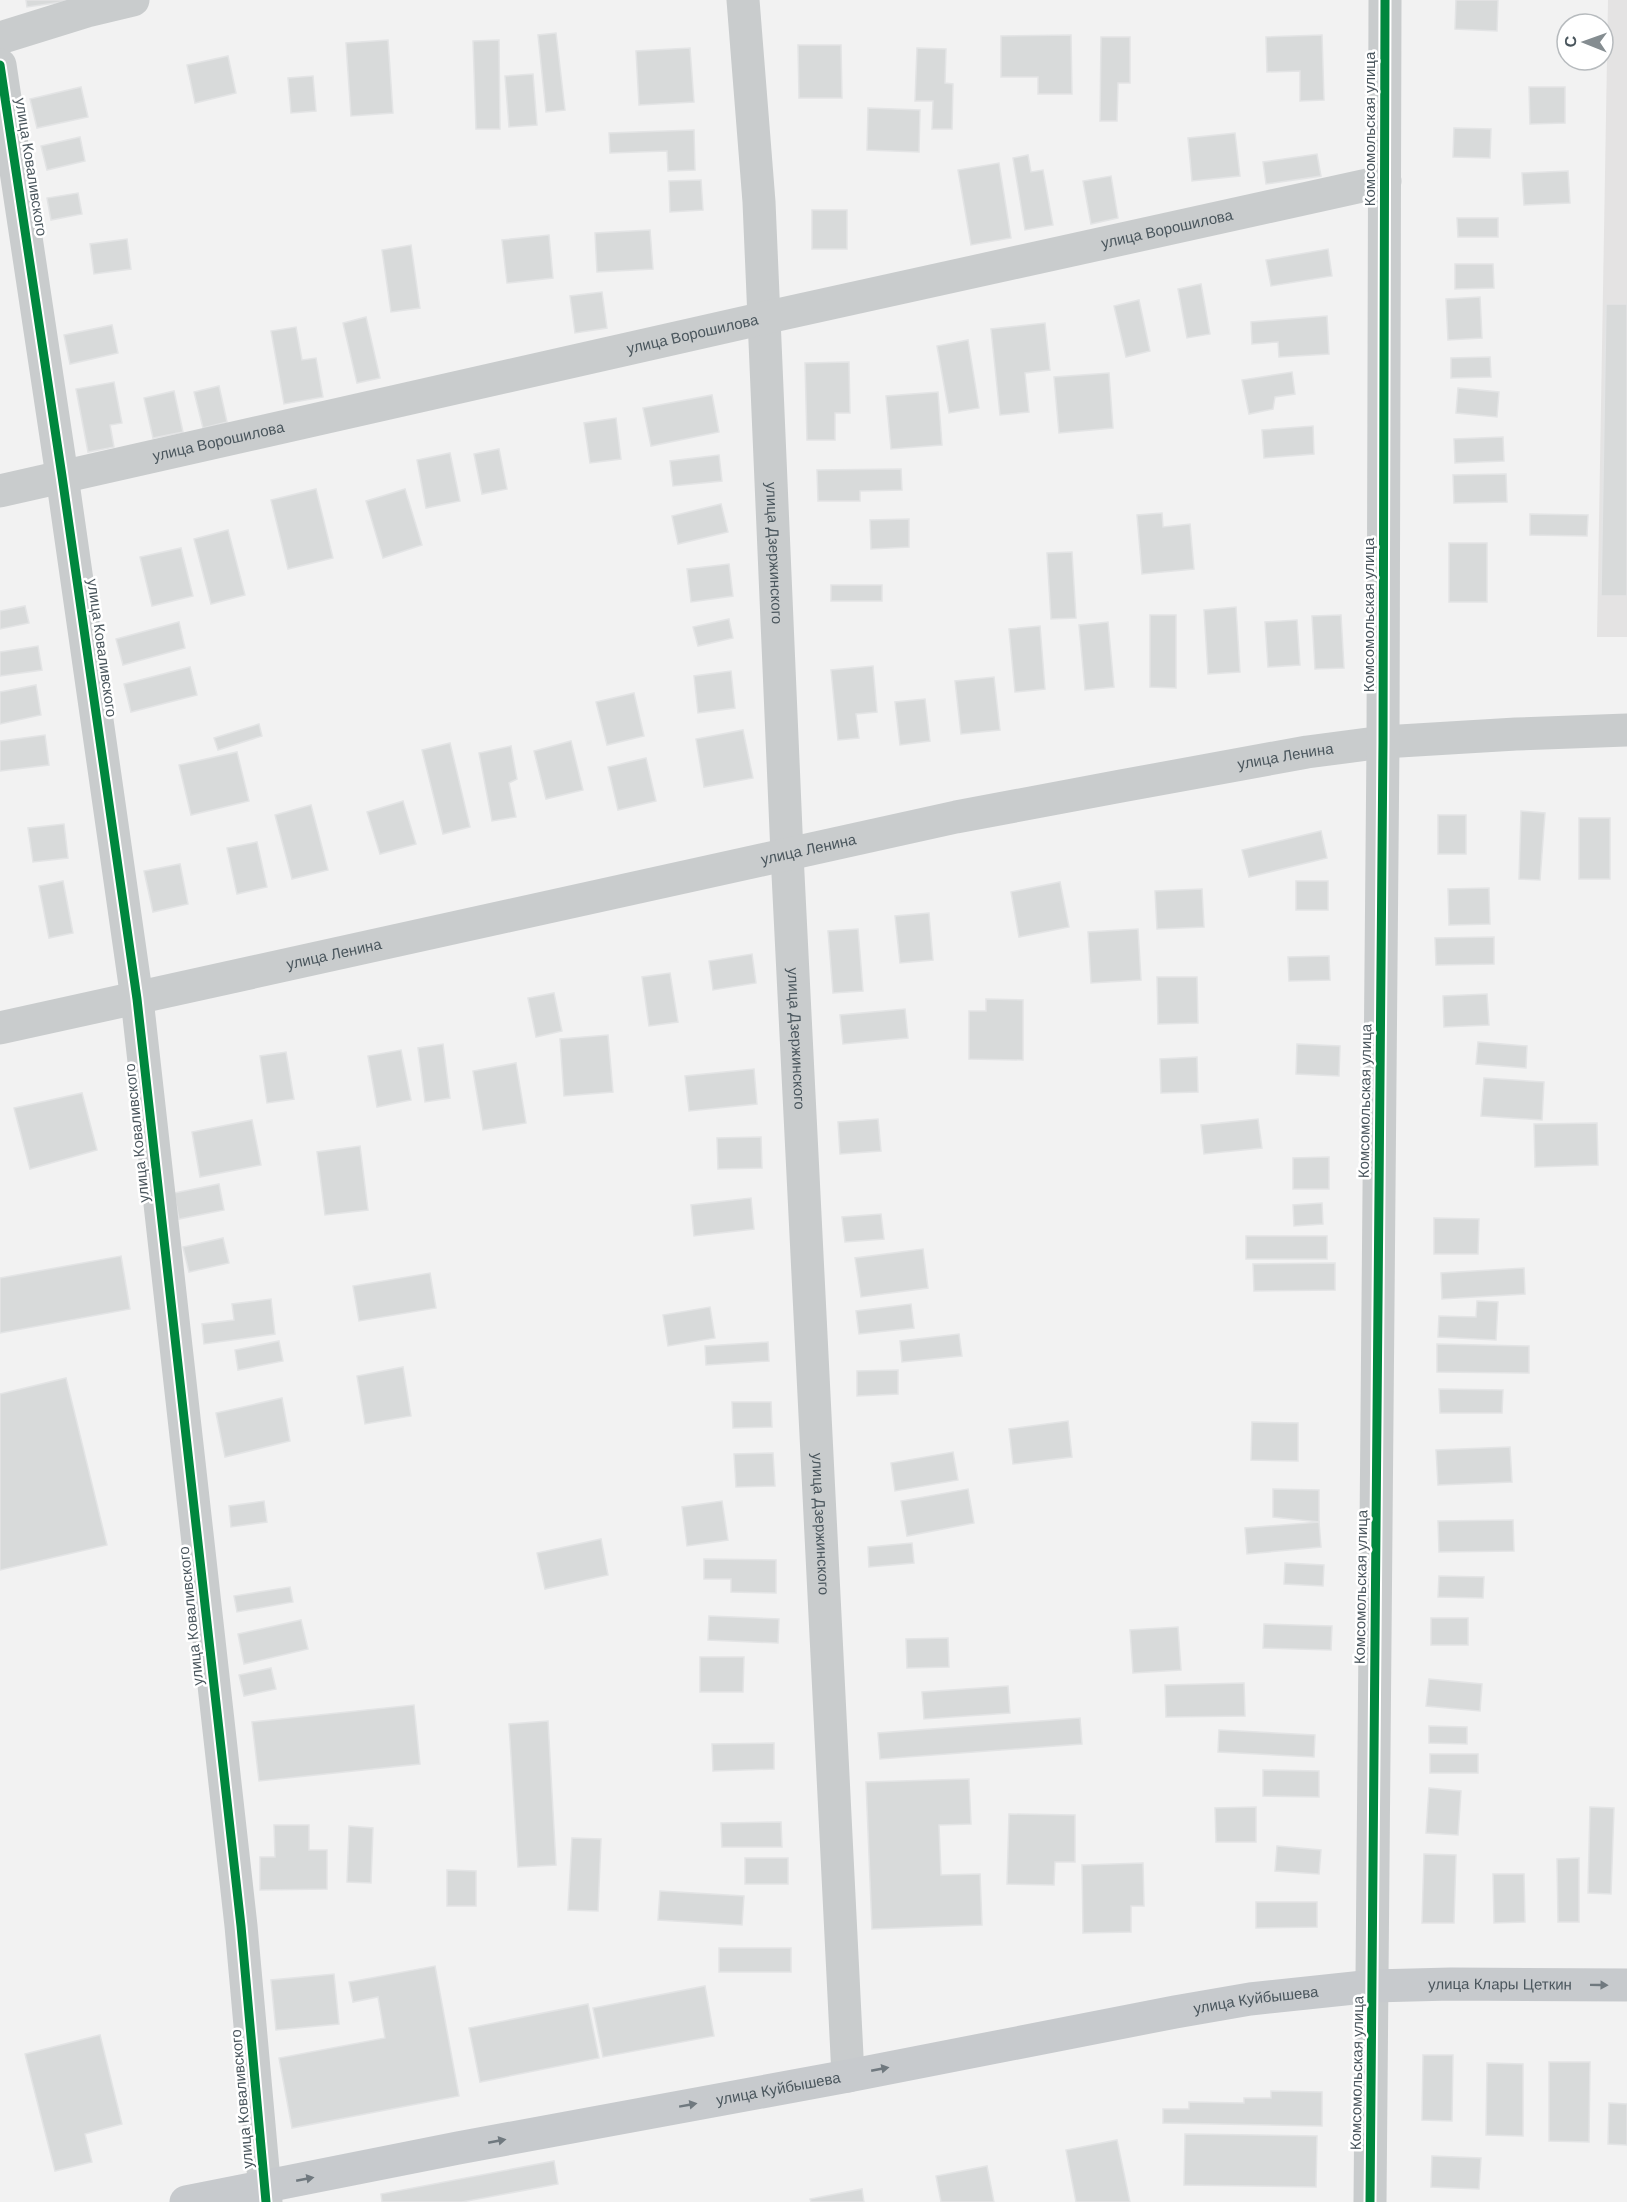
<svg xmlns="http://www.w3.org/2000/svg" width="1627" height="2202" font-family="Helvetica,sans-serif">
	<rect width="100%" height="100%" fill="#f2f2f2"/>
	<path fill="#e4e3e3" d="M1608,0H1627V637H1597Z"/>
	<g fill="#d8dada" stroke="#e3e4e5" stroke-width="1.5">
		<path d="M26,0H69V1L27,7Z"/>
		<path d="M1456,0H1498L1497,31L1455,29Z"/>
		<path d="M556,33L565,110L546,112L538,35Z"/>
		<path d="M1071,35L1072,94H1038V77H1001V36Z"/>
		<path d="M1322,35L1324,100L1300,101V71L1267,72L1266,37Z"/>
		<path d="M1101,37H1130V83H1118L1117,121H1100Z"/>
		<path d="M388,40L393,113L351,116L346,43Z"/>
		<path d="M499,40L500,129H476L473,41Z"/>
		<path d="M798,45H841L842,98H799Z"/>
		<path d="M690,48L694,102L639,105L636,51Z"/>
		<path d="M917,48L946,49L945,83L953,84L952,129H932L933,101H915Z"/>
		<path d="M228,56L236,93L195,103L187,65Z"/>
		<path d="M533,74L537,125L509,127L505,76Z"/>
		<path d="M313,76L316,111L291,113L288,78Z"/>
		<path d="M81,87L88,117L37,128L30,99Z"/>
		<path d="M1529,87H1565V123L1530,124Z"/>
		<path d="M868,108L920,110L919,152L867,150Z"/>
		<path d="M1454,128L1491,129L1490,158L1453,157Z"/>
		<path d="M694,130L695,170L668,171L667,151L610,153L609,133Z"/>
		<path d="M1235,133L1240,176L1192,181L1188,138Z"/>
		<path d="M80,137L85,161L47,170L41,146Z"/>
		<path d="M1317,154L1321,176L1266,184L1263,162Z"/>
		<path d="M1028,155L1031,172L1043,170L1053,225L1025,230L1013,158Z"/>
		<path d="M999,163L1011,238L971,245L958,170Z"/>
		<path d="M1568,171L1570,203L1524,205L1522,173Z"/>
		<path d="M1111,176L1118,218L1091,224L1083,181Z"/>
		<path d="M701,180L703,210L670,212L669,181Z"/>
		<path d="M78,193L82,214L51,220L47,198Z"/>
		<rect x="812" y="210" width="35" height="39"/>
		<path d="M1457,218H1498V237H1458Z"/>
		<path d="M650,230L653,269L597,272L595,233Z"/>
		<path d="M549,235L553,278L507,283L502,240Z"/>
		<path d="M127,239L131,269L94,274L90,244Z"/>
		<path d="M411,245L420,308L391,312L382,250Z"/>
		<path d="M1328,249L1332,276L1271,286L1266,260Z"/>
		<path d="M1455,264H1493L1494,288L1455,289Z"/>
		<path d="M1201,284L1210,334L1187,338L1178,289Z"/>
		<path d="M602,292L607,328L575,333L570,296Z"/>
		<path d="M1480,297L1482,338L1448,340L1446,299Z"/>
		<path d="M1139,300L1150,351L1126,357L1114,306Z"/>
		<path d="M1606,304H1627V596H1601Z"/>
		<path d="M1327,316L1329,354L1279,357L1278,342L1252,344L1251,322Z"/>
		<path d="M366,317L380,378L357,383L343,323Z"/>
		<path d="M1045,323L1050,370L1025,373L1029,412L1000,415L991,329Z"/>
		<path d="M112,325L118,353L70,364L64,335Z"/>
		<path d="M296,327L302,360L316,358L323,397L284,404L271,331Z"/>
		<path d="M968,340L979,408L949,413L937,346Z"/>
		<path d="M1490,357L1491,377L1451,378V358Z"/>
		<path d="M849,362L850,413H835V440H807L805,363Z"/>
		<path d="M1292,372L1295,394L1275,397L1273,409L1249,414L1242,380Z"/>
		<path d="M1109,373L1113,428L1059,433L1054,377Z"/>
		<path d="M114,382L122,423L110,425L114,447L88,452L76,389Z"/>
		<path d="M219,386L227,422L203,428L194,392Z"/>
		<path d="M1458,388L1499,392L1497,417L1456,413Z"/>
		<path d="M174,391L183,432L153,438L144,398Z"/>
		<path d="M938,392L942,445L891,449L886,396Z"/>
		<path d="M712,395L719,432L651,446L643,408Z"/>
		<path d="M616,418L621,459L590,463L584,423Z"/>
		<path d="M1313,426L1314,454L1264,458L1262,430Z"/>
		<path d="M1503,437L1504,461L1455,463L1454,439Z"/>
		<path d="M499,449L507,489L482,494L474,454Z"/>
		<path d="M450,453L460,501L426,508L417,460Z"/>
		<path d="M719,455L722,481L673,486L670,461Z"/>
		<path d="M901,469L902,490L860,491V501H818L817,470Z"/>
		<path d="M1506,474L1507,502L1454,503L1453,475Z"/>
		<path d="M316,489L333,558L288,569L271,500Z"/>
		<path d="M405,489L422,545L383,558L366,501Z"/>
		<path d="M721,504L728,532L678,544L672,516Z"/>
		<path d="M1162,513L1163,527L1190,524L1194,569L1142,574L1137,515Z"/>
		<path d="M1530,514L1588,515L1587,536L1530,535Z"/>
		<path d="M909,519V547L871,549L870,520Z"/>
		<path d="M228,530L245,595L211,604L194,539Z"/>
		<rect x="1449" y="543" width="38" height="59"/>
		<path d="M181,548L193,596L152,606L140,557Z"/>
		<path d="M1072,552L1076,618L1051,619L1047,553Z"/>
		<path d="M729,564L733,596L691,602L687,569Z"/>
		<rect x="831" y="585" width="51" height="16"/>
		<path d="M25,606L29,623L0,629V611Z"/>
		<path d="M1236,607L1240,672L1208,674L1204,610Z"/>
		<path d="M1150,615H1176V688L1150,687Z"/>
		<path d="M1341,615L1344,668L1315,669L1312,616Z"/>
		<path d="M729,619L733,638L698,646L693,627Z"/>
		<path d="M1297,620L1300,665L1268,667L1265,622Z"/>
		<path d="M179,622L185,648L123,665L116,639Z"/>
		<path d="M1108,622L1114,687L1085,690L1079,625Z"/>
		<path d="M1040,626L1045,689L1015,692L1009,629Z"/>
		<path d="M38,646L42,670L0,676V652Z"/>
		<path d="M873,666L877,712L856,714L859,738L838,740L831,670Z"/>
		<path d="M190,667L197,695L131,712L124,684Z"/>
		<path d="M731,671L735,708L698,713L694,676Z"/>
		<path d="M994,677L1000,730L961,734L955,681Z"/>
		<path d="M36,685L41,715L0,724V692Z"/>
		<path d="M634,693L644,736L607,745L596,702Z"/>
		<path d="M925,699L930,741L900,745L895,702Z"/>
		<path d="M259,724L262,736L218,750L214,738Z"/>
		<path d="M743,730L753,778L704,787L696,739Z"/>
		<path d="M45,735L49,765L0,771V741Z"/>
		<path d="M571,741L583,790L546,799L534,751Z"/>
		<path d="M450,743L470,827L443,834L422,750Z"/>
		<path d="M511,746L517,779L509,783L516,817L492,821L479,753Z"/>
		<path d="M237,752L249,801L191,815L179,765Z"/>
		<path d="M646,758L656,801L618,810L608,767Z"/>
		<path d="M403,801L416,844L380,854L367,812Z"/>
		<path d="M311,805L328,870L292,879L275,815Z"/>
		<path d="M1521,811L1545,813L1540,880L1519,879Z"/>
		<rect x="1438" y="815" width="28" height="39"/>
		<rect x="1579" y="818" width="31" height="61"/>
		<path d="M64,824L68,858L33,862L28,828Z"/>
		<path d="M1321,831L1327,858L1249,877L1242,850Z"/>
		<path d="M257,842L267,887L237,894L227,848Z"/>
		<path d="M180,864L188,904L153,912L144,871Z"/>
		<path d="M63,881L73,933L49,938L39,886Z"/>
		<rect x="1296" y="881" width="32" height="29"/>
		<path d="M1060,882L1069,927L1019,937L1011,892Z"/>
		<path d="M1489,888L1490,924L1449,925L1448,889Z"/>
		<path d="M1202,889L1204,927L1157,929L1155,891Z"/>
		<path d="M929,913L933,960L900,963L895,916Z"/>
		<path d="M858,929L863,991L833,993L828,931Z"/>
		<path d="M1138,929L1141,980L1091,983L1088,932Z"/>
		<path d="M1494,937V964L1436,965L1435,938Z"/>
		<path d="M752,954L756,983L713,990L709,961Z"/>
		<path d="M1329,956L1330,980L1289,981L1288,957Z"/>
		<path d="M670,973L678,1022L649,1026L642,977Z"/>
		<path d="M1157,977H1197L1198,1023L1158,1024Z"/>
		<path d="M554,993L562,1031L536,1037L528,998Z"/>
		<path d="M1487,994L1489,1025L1444,1027L1443,996Z"/>
		<path d="M986,999L1023,1000V1060L969,1059V1011H986Z"/>
		<path d="M905,1009L908,1038L843,1044L840,1015Z"/>
		<path d="M608,1035L613,1092L564,1096L560,1039Z"/>
		<path d="M1478,1042L1527,1046L1526,1068L1476,1064Z"/>
		<path d="M443,1044L450,1098L425,1102L418,1048Z"/>
		<path d="M1297,1044L1340,1046L1339,1076L1296,1074Z"/>
		<path d="M401,1050L411,1100L377,1107L368,1056Z"/>
		<path d="M286,1052L294,1099L267,1103L260,1056Z"/>
		<path d="M1197,1057L1198,1092L1161,1093L1160,1059Z"/>
		<path d="M516,1063L526,1123L483,1130L473,1071Z"/>
		<path d="M754,1069L757,1104L689,1111L685,1076Z"/>
		<path d="M1484,1078L1544,1082L1542,1120L1481,1116Z"/>
		<path d="M82,1093L97,1150L30,1169L14,1108Z"/>
		<path d="M878,1119L881,1151L840,1154L838,1122Z"/>
		<path d="M1258,1119L1262,1148L1204,1154L1201,1125Z"/>
		<path d="M252,1120L261,1165L200,1177L192,1132Z"/>
		<path d="M1597,1123L1598,1165L1535,1167L1534,1124Z"/>
		<path d="M761,1137L762,1168L718,1169L717,1138Z"/>
		<path d="M360,1146L368,1210L325,1215L317,1152Z"/>
		<path d="M1329,1157V1189H1293V1158Z"/>
		<path d="M219,1184L224,1210L179,1219L174,1193Z"/>
		<path d="M751,1198L754,1229L694,1236L691,1205Z"/>
		<path d="M1322,1203L1323,1224L1294,1226L1293,1205Z"/>
		<path d="M881,1214L884,1239L845,1242L842,1217Z"/>
		<path d="M1434,1218L1479,1219L1478,1254H1434Z"/>
		<rect x="1246" y="1236" width="81" height="23"/>
		<path d="M223,1238L229,1263L189,1272L183,1247Z"/>
		<path d="M923,1249L928,1288L861,1297L855,1258Z"/>
		<path d="M121,1256L130,1309L0,1333V1278Z"/>
		<path d="M1335,1263V1290L1254,1291L1253,1264Z"/>
		<path d="M1524,1268L1525,1294L1442,1299L1441,1273Z"/>
		<path d="M430,1273L436,1308L359,1321L353,1286Z"/>
		<path d="M271,1299L275,1334L204,1344L202,1324L234,1320L232,1304Z"/>
		<path d="M1477,1301L1498,1302L1496,1340L1438,1337L1439,1316L1476,1317Z"/>
		<path d="M911,1304L914,1328L859,1334L856,1311Z"/>
		<path d="M710,1307L715,1338L668,1346L663,1315Z"/>
		<path d="M959,1334L962,1356L902,1362L900,1341Z"/>
		<path d="M279,1341L283,1361L238,1370L235,1350Z"/>
		<path d="M768,1342L769,1361L706,1365L705,1346Z"/>
		<path d="M1437,1344L1529,1346V1373L1437,1372Z"/>
		<path d="M403,1367L411,1416L365,1424L357,1376Z"/>
		<path d="M898,1370V1394L857,1396V1371Z"/>
		<path d="M66,1378L107,1545L0,1570V1394Z"/>
		<path d="M1439,1389L1503,1390L1502,1413H1440Z"/>
		<path d="M282,1398L290,1441L225,1457L216,1413Z"/>
		<path d="M732,1402H771L772,1427L733,1428Z"/>
		<path d="M1068,1421L1072,1457L1013,1464L1009,1429Z"/>
		<path d="M1252,1422L1298,1423V1461L1251,1460Z"/>
		<path d="M1510,1447L1512,1482L1438,1485L1436,1450Z"/>
		<path d="M953,1452L958,1480L895,1491L891,1463Z"/>
		<path d="M773,1453L775,1486L736,1487L734,1454Z"/>
		<path d="M968,1489L974,1523L907,1536L901,1501Z"/>
		<path d="M1273,1489L1319,1490V1522L1273,1517Z"/>
		<path d="M264,1501L267,1522L231,1527L229,1506Z"/>
		<path d="M722,1501L728,1540L687,1546L682,1507Z"/>
		<path d="M1513,1520L1514,1551L1439,1552L1438,1521Z"/>
		<path d="M1319,1522L1321,1547L1247,1554L1245,1528Z"/>
		<path d="M601,1539L608,1575L545,1589L537,1553Z"/>
		<path d="M912,1543L914,1563L869,1567L868,1547Z"/>
		<path d="M704,1559L776,1560V1593L731,1592V1579H704Z"/>
		<path d="M1285,1563L1324,1565L1323,1586L1284,1584Z"/>
		<path d="M1439,1576L1484,1577L1483,1598L1438,1597Z"/>
		<path d="M290,1587L293,1602L237,1612L234,1596Z"/>
		<path d="M709,1616L779,1619L778,1643L708,1640Z"/>
		<rect x="1431" y="1618" width="37" height="27"/>
		<path d="M301,1620L308,1649L244,1664L238,1634Z"/>
		<path d="M1264,1624L1332,1626L1331,1650L1263,1648Z"/>
		<path d="M1178,1627L1181,1670L1133,1673L1130,1630Z"/>
		<path d="M948,1638L949,1667L907,1668L906,1639Z"/>
		<path d="M700,1657H744L743,1692H700Z"/>
		<path d="M271,1668L276,1689L244,1696L239,1675Z"/>
		<path d="M1429,1679L1482,1684L1480,1711L1426,1706Z"/>
		<path d="M1244,1683L1245,1716L1166,1717L1165,1685Z"/>
		<path d="M1008,1686L1010,1713L924,1719L922,1692Z"/>
		<path d="M414,1705L420,1764L259,1781L252,1722Z"/>
		<path d="M1080,1718L1082,1744L880,1759L878,1733Z"/>
		<path d="M548,1721L556,1865L518,1867L509,1724Z"/>
		<path d="M1429,1726L1467,1727V1744L1429,1743Z"/>
		<path d="M1219,1730L1315,1735L1314,1757L1218,1752Z"/>
		<path d="M774,1743V1769L713,1771L712,1744Z"/>
		<rect x="1430" y="1754" width="48" height="19"/>
		<path d="M1263,1770L1319,1771V1797L1263,1796Z"/>
		<path d="M969,1779L971,1824L939,1825L941,1875L980,1874L982,1925L872,1929L866,1782Z"/>
		<path d="M1429,1788L1461,1791L1458,1835L1426,1833Z"/>
		<path d="M1256,1807V1842H1216L1215,1808Z"/>
		<path d="M1590,1807L1614,1808L1611,1894L1588,1893Z"/>
		<path d="M1009,1814L1075,1815V1862H1055L1054,1885L1007,1884Z"/>
		<path d="M781,1822L782,1847H722L721,1823Z"/>
		<path d="M274,1825H309V1850H327V1889L260,1890V1857H275Z"/>
		<path d="M349,1826L373,1828L371,1883L347,1882Z"/>
		<path d="M572,1838L601,1839L598,1911L568,1910Z"/>
		<path d="M1277,1846L1321,1850L1319,1874L1275,1871Z"/>
		<path d="M1424,1854L1456,1855L1454,1923H1422Z"/>
		<rect x="745" y="1858" width="43" height="26"/>
		<path d="M1579,1858V1922H1558L1557,1859Z"/>
		<path d="M1143,1863L1144,1906H1131V1932L1083,1933L1082,1865Z"/>
		<path d="M447,1870L476,1871V1906H447Z"/>
		<path d="M1493,1874H1524L1525,1922L1494,1923Z"/>
		<path d="M660,1891L744,1896L742,1925L658,1920Z"/>
		<path d="M1256,1902H1317V1927L1256,1928Z"/>
		<rect x="719" y="1948" width="72" height="24"/>
		<path d="M435,1966L459,2096L292,2128L279,2058L385,2038L378,1997L353,2002L349,1982Z"/>
		<path d="M334,1974L339,2024L276,2030L271,1980Z"/>
		<path d="M705,1986L714,2036L603,2057L593,2008Z"/>
		<path d="M588,2004L599,2058L480,2082L469,2028Z"/>
		<path d="M100,2035L122,2124L85,2134L92,2162L55,2171L25,2054Z"/>
		<path d="M1423,2055H1453L1452,2121L1422,2120Z"/>
		<path d="M1549,2062H1590L1589,2142L1549,2141Z"/>
		<path d="M1487,2063L1523,2064V2136L1486,2135Z"/>
		<path d="M1271,2091L1322,2092V2126L1163,2123V2109H1189V2102L1244,2103V2098H1271Z"/>
		<path d="M1609,2103L1627,2104V2145L1608,2144Z"/>
		<path d="M1185,2134L1317,2136L1316,2187L1184,2185Z"/>
		<path d="M1117,2140L1130,2202H1076L1066,2150Z"/>
		<path d="M1432,2156L1481,2158L1479,2189L1431,2187Z"/>
		<path d="M554,2161L558,2184L462,2202H382L381,2194Z"/>
		<path d="M987,2166L994,2202H941L936,2176Z"/>
		<path d="M862,2189L864,2202H811L810,2199Z"/>
	</g>
	<g fill="none" stroke-linecap="round" stroke-linejoin="round">
		<g stroke="#c9cccd" stroke-width="33">
			<path id="s1" d="M743,0L759,202L787,854L848,2076"/>
			<path d="M0,38L87,11L133,0"/>
			<path d="M0,65L62,476L137,999L241,1926L266,2202"/>
			<path id="s2" d="M0,491L764,318L1385,181"/>
			<path id="s3" d="M0,1028L956,817L1121,786L1307,752L1383,742L1516,734L1627,730"/>
			<path d="M1370,2202L1383,742L1385,0"/>
		</g>
		<path stroke="#c7cacd" stroke-width="33" id="s4" d="M186,2202L458,2148L848,2076L1175,2012L1250,1999L1373,1986L1451,1984L1627,1985"/>
		<g stroke="#fff" stroke-width="13">
			<g id="cycleway">
				<path d="M0,65L62,476L137,999L241,1926L266,2202"/>
				<path d="M1370,2202L1383,742L1385,0"/>
			</g>
		</g>
		<use href="#cycleway" stroke="#00873e" stroke-width="9"/>
	</g>
	<defs><path id="oneway-solid" d="M-6-.8H1V-3.2L6.5 0L1 3.2V.8H-6Z" transform="scale(1.5)"/></defs>
	<g fill="#70797f">
		<use href="#oneway-solid" transform="translate(1599 1985) rotate(1)"/>
		<use href="#oneway-solid" transform="translate(880 2069) rotate(-11)"/>
		<use href="#oneway-solid" transform="translate(688 2105) rotate(-10)"/>
		<use href="#oneway-solid" transform="translate(497 2141) rotate(-11)"/>
		<use href="#oneway-solid" transform="translate(305 2179) rotate(-11)"/>
	</g>
	<g text-anchor="middle" stroke-width="5" stroke-linejoin="round" paint-order="stroke">
		<g font-size="15" fill="#4a565d" stroke="#fff">
			<text transform="translate(1370 129) rotate(-90)" y="5">Комсомольская улица</text>
			<text transform="translate(31 167) rotate(81)" y="5">улица Коваливского</text>
			<text dy="5" stroke="none"><textPath href="#s2" startOffset="1196">улица Ворошилова</textPath></text>
			<text dy="5" stroke="none"><textPath href="#s2" startOffset="710">улица Ворошилова</textPath></text>
			<text dy="5" stroke="none"><textPath href="#s2" startOffset="224">улица Ворошилова</textPath></text>
			<text dy="5" stroke="none"><textPath href="#s1" startOffset="554">улица Дзержинского</textPath></text>
			<text transform="translate(1369 615) rotate(-90)" y="5">Комсомольская улица</text>
			<text transform="translate(102 648) rotate(82)" y="5">улица Коваливского</text>
			<text dy="5" stroke="none"><textPath href="#s3" startOffset="1314">улица Ленина</textPath></text>
			<text dy="5" stroke="none"><textPath href="#s3" startOffset="828">улица Ленина</textPath></text>
			<text dy="5" stroke="none"><textPath href="#s3" startOffset="342">улица Ленина</textPath></text>
			<text dy="5" stroke="none"><textPath href="#s1" startOffset="1040">улица Дзержинского</textPath></text>
			<text transform="translate(1365 1101) rotate(-89)" y="5">Комсомольская улица</text>
			<text transform="translate(137 1133) rotate(-96)" y="5">улица Коваливского</text>
			<text dy="5" stroke="none"><textPath href="#s1" startOffset="1526">улица Дзержинского</textPath></text>
			<text transform="translate(1361 1587) rotate(-89)" y="5">Комсомольская улица</text>
			<text transform="translate(191 1616) rotate(-96)" y="5">улица Коваливского</text>
			<text dy="5" stroke="none"><textPath href="#s4" startOffset="1334">улица Клары Цеткин</textPath></text>
			<text dy="5" stroke="none"><textPath href="#s4" startOffset="1089">улица Куйбышева</textPath></text>
			<text transform="translate(1357 2073) rotate(-89)" y="5">Комсомольская улица</text>
			<text dy="5" stroke="none"><textPath href="#s4" startOffset="603">улица Куйбышева</textPath></text>
			<text transform="translate(242 2099) rotate(-95)" y="5">улица Коваливского</text>
		</g>
	</g>
	<g transform="translate(1585 42) rotate(271)"><circle r="28" fill="#ffffff" stroke="#b7bbbe" stroke-width="1.5"/>
	<path d="M0-4.5L10 22L0 15L-10 22Z" fill="#858d91"/>
	<text y="-9" font-size="16" font-weight="bold" text-anchor="middle" fill="#4a565d">С</text>
	</g>
</svg>
